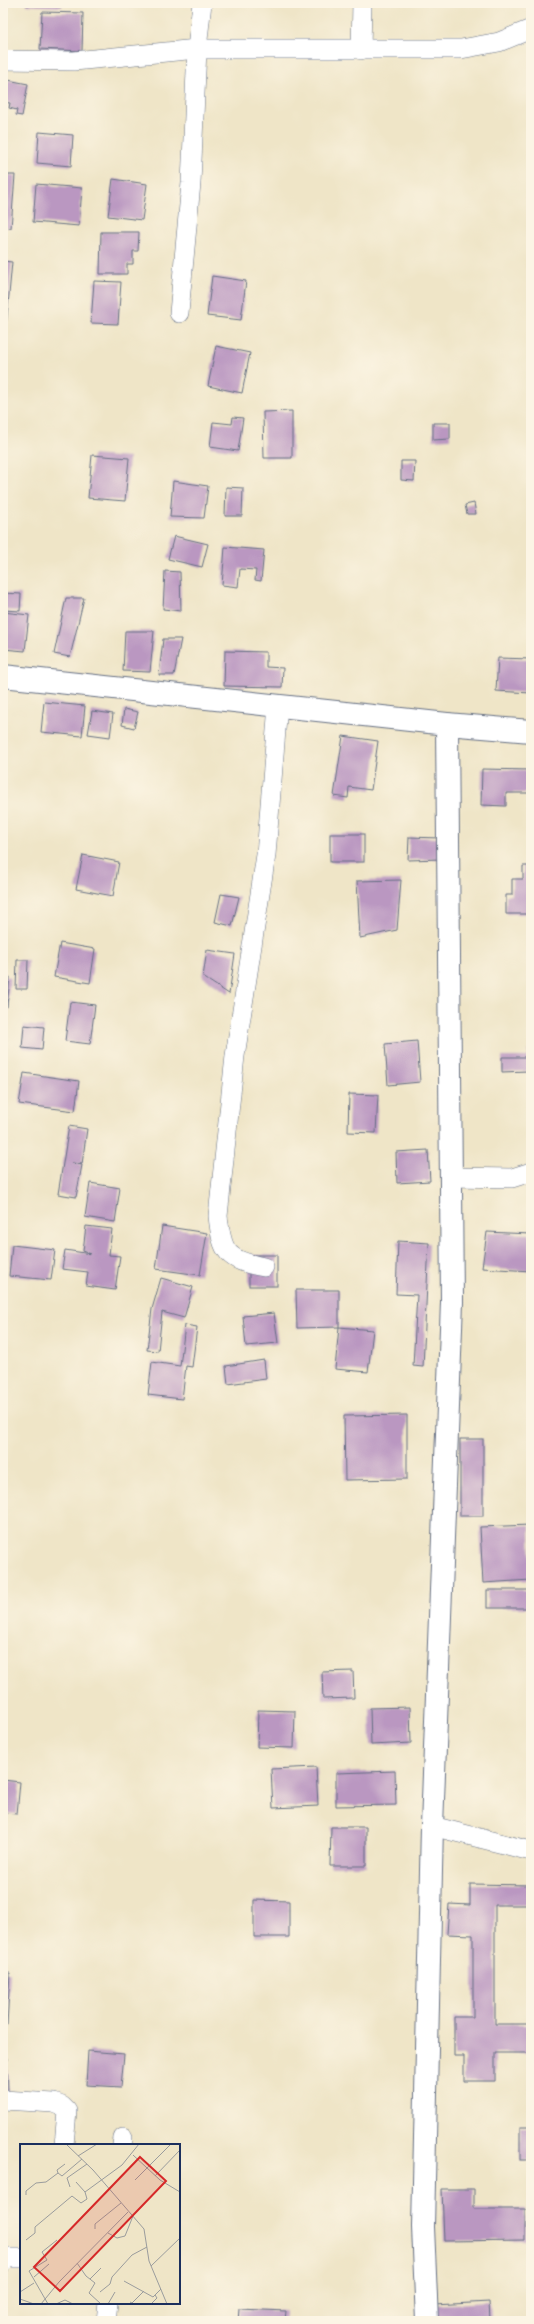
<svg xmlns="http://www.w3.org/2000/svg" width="534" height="2324" font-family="Mynerve,sans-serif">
	<rect width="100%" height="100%" fill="#fcf5e5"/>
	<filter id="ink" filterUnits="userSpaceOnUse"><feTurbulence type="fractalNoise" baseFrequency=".025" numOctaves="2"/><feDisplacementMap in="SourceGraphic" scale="8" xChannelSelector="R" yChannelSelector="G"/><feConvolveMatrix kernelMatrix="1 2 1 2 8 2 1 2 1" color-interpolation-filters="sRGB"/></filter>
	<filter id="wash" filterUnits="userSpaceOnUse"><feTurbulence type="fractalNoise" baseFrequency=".012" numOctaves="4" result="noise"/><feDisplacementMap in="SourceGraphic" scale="16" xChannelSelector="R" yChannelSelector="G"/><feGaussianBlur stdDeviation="0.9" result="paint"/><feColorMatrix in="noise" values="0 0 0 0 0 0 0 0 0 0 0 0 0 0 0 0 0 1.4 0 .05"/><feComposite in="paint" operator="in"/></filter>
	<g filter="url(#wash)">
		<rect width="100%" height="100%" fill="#efe5c7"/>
		<g id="blocks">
			<g fill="#ba97c1">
				<path d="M26,3H62V7L26,5Z"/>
				<path d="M42,12L83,13L82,51L40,49Z"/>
				<path d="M3,79L28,84L22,116L16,115L17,110L9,108L10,103L3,102Z"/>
				<path d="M39,132L73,135L71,166L37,163Z"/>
				<path d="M3,175H15L11,228L3,227Z"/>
				<path d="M113,179L147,184L142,220L108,216Z"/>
				<path d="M36,184L82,188L79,226L33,222Z"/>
				<path d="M101,232H139L138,251H133V264H127V274H100Z"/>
				<path d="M3,261L12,262L5,338L3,337Z"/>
				<path d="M212,276L246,281L241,320L207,316Z"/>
				<path d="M94,281L121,282L118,324L91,323Z"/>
				<path d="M216,346L250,353L242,393L208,386Z"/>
				<path d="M292,411V458H264L263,412Z"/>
				<path d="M233,417L243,418L238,451L210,447L213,422L232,424Z"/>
				<path d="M433,423H450V439L433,440Z"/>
				<path d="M92,455L129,458L125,501L88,498Z"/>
				<path d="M401,461H415L414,481L401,480Z"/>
				<path d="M173,481L208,486L204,518L170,517Z"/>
				<path d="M226,487L243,488L242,516H225Z"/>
				<path d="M474,503L476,514H467L465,505Z"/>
				<path d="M174,536L208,544L202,567L168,559Z"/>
				<path d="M225,547L264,550L261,581L255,580L256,570L240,569L238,587L222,585Z"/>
				<path d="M165,571L180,572L181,611L163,609Z"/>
				<path d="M3,593L21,594L20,611L3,610Z"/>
				<path d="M66,598H84L70,657L54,654Z"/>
				<path d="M3,612L29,615L25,651L3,649Z"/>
				<path d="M125,631H154L150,672L123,671Z"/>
				<path d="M163,639H181L174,675H159Z"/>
				<path d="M225,651L266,652V667L283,668L282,687L224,686Z"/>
				<path d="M498,658L531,659V693L496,691Z"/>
				<path d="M44,702L85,706L82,736L41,732Z"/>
				<path d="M124,709L138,712L134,728L122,725Z"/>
				<path d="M92,711L113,714L110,737L88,734Z"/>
				<path d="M343,736L378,741L371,790L349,787L348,798L334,796Z"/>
				<path d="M482,769L531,770V793H506V806L481,805Z"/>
				<rect x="330" y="834" width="34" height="28"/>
				<path d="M409,837L439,838L441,859L408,860Z"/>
				<path d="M83,855L119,862L113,896L76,889Z"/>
				<path d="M523,866H531V914H506V895H512V879H523Z"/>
				<path d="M401,880L397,930L360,938L357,881Z"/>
				<path d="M221,894L239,897L232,926L215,922Z"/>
				<path d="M60,943L95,949L90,983L54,977Z"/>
				<path d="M207,950L235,954L229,994L203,977Z"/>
				<path d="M17,960H28L27,989H16Z"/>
				<path d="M3,976L10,977L7,1007H3Z"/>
				<path d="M70,1002L95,1005L90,1044L65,1041Z"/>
				<path d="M24,1025L44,1027L42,1050L22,1048Z"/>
				<path d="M417,1041L420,1082L388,1085L385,1044Z"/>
				<path d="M531,1050V1068H528V1071L502,1072V1057H528V1051Z"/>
				<path d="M24,1073L79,1081L75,1111L19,1104Z"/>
				<path d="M349,1094L378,1095L376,1133L348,1132Z"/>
				<path d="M69,1126L87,1129L82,1164L72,1163L82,1165L76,1197L58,1194Z"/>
				<path d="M428,1150L430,1181L397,1183L396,1152Z"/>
				<path d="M90,1183L120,1188L115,1222L85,1217Z"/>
				<path d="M86,1226L112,1229L109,1255L120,1256L115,1290L86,1286L88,1272L62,1269L65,1250L91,1254L83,1251Z"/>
				<path d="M162,1226L207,1233L200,1275L156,1269Z"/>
				<path d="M487,1232L530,1234L531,1271L482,1268Z"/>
				<path d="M398,1241L429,1243L423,1367L413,1366L417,1295L396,1294Z"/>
				<path d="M12,1245L55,1250L51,1280L9,1276Z"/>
				<rect x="249" y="1255" width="28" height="31"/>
				<path d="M161,1278L193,1287L184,1318L162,1312L158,1351L147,1350L152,1309Z"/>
				<path d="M296,1290H339V1327L373,1330L368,1372L335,1369L339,1327L297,1328Z"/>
				<path d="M274,1313L278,1343L246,1346L243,1316Z"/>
				<path d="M185,1325L197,1327L192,1367L186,1366L182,1399L148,1395L152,1362L180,1366Z"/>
				<path d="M264,1360L266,1379L228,1384L226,1366Z"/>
				<path d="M407,1415V1479L345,1480L344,1416Z"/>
				<rect x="460" y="1439" width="23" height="77"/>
				<path d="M530,1525L531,1580L483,1583L480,1527Z"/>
				<rect x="487" y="1590" width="44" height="18"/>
				<path d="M353,1671L354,1698L323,1699L322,1672Z"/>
				<path d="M410,1707L411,1743L371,1745L370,1708Z"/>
				<path d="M258,1710L295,1711L294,1748L257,1747Z"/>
				<path d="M316,1767L318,1806L273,1808L271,1769Z"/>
				<path d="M395,1771L396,1805L336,1806V1773Z"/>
				<path d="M3,1780L20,1782L17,1814L3,1813Z"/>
				<path d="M331,1827H366V1866H330Z"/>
				<path d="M470,1884L531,1885V1942L529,1905H495V2024H531V2053H495V2081H464V2056H454V2017H473V1935L447,1934L449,1904L470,1905Z"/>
				<path d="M254,1900L289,1901V1937H254Z"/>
				<path d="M3,1973H10L7,2025H3Z"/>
				<path d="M88,2051L124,2054L121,2087L86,2085Z"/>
				<path d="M3,2058H7L8,2092L3,2091Z"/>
				<rect x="520" y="2127" width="11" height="33"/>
				<path d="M442,2189H474V2209H525V2240L444,2241Z"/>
				<path d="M489,2302L490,2321H435L434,2305Z"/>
				<path d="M239,2309L286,2311L285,2321H238Z"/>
			</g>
		</g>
	</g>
	<g filter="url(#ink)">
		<use href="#blocks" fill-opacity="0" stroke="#656f83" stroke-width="1"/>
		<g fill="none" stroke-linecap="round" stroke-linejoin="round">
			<g stroke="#656f83" stroke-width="20">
				<g id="minor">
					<path d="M361,50L362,3"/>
					<path d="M3,60L74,61L197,49H461L499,42L531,29"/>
					<path d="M179,313L191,183L197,49L202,3"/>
					<path d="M451,1177L512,1178L531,1172"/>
					<path d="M264,1267C226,1260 222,1252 218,1216L235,1056L266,855L278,705"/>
					<path d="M432,1826L531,1851"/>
					<path d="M3,2100L54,2103L62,2106L67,2111L64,2145"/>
					<path d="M122,2145L123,2138"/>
					<path d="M3,2262L8,2258H21"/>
					<path d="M106,2321L108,2303"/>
				</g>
			</g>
			<g stroke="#656f83" stroke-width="24">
				<g id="tertiary">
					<path d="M3,676L447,724L531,731"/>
					<path d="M427,2321L423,2227L432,1826L452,1302L447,724"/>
				</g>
			</g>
			<use href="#minor" stroke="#fff" stroke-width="19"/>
			<use href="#tertiary" stroke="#fff" stroke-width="22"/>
		</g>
	</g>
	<g transform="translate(20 2144)">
		<rect width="160" height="160" fill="#efe5c7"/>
		<path fill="none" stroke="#9a9c9d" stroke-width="1" d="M46,0L73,26L124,85L129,117L147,160M113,11L140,36L160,48M58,12L77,0M38,29L37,26L45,20M135,32L160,6M115,36L151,0M56,38L65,48M50,43L47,34L67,20M6,51V47L16,39L26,38L38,29L42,32L62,15M75,85V80L101,59M88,89L97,94L105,92L113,72M6,96L15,89V83L52,52L61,59L67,55L65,48L102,21L119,0M57,119L66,132L75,139L69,149L81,160M131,122L160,94M14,133L29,120M70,135L81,124M104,137L133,153L141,145M0,148L14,139M80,148L90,140L92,133L112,111L127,103M0,155L14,160M110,158L112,159L124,147M21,160L39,138L108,68M28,160L9,127L27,116L22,108L37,96M36,160L45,156L53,160M88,160L95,148M131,160L137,154L135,151"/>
		<path fill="#d62828" fill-opacity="0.15" stroke="#d62828" stroke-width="2" d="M120,13L146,37L40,147L14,123Z"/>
		<rect width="160" height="160" fill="none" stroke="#1b2f5e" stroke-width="2"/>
	</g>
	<rect width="534" height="2324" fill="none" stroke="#fcf5e5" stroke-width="16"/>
</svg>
